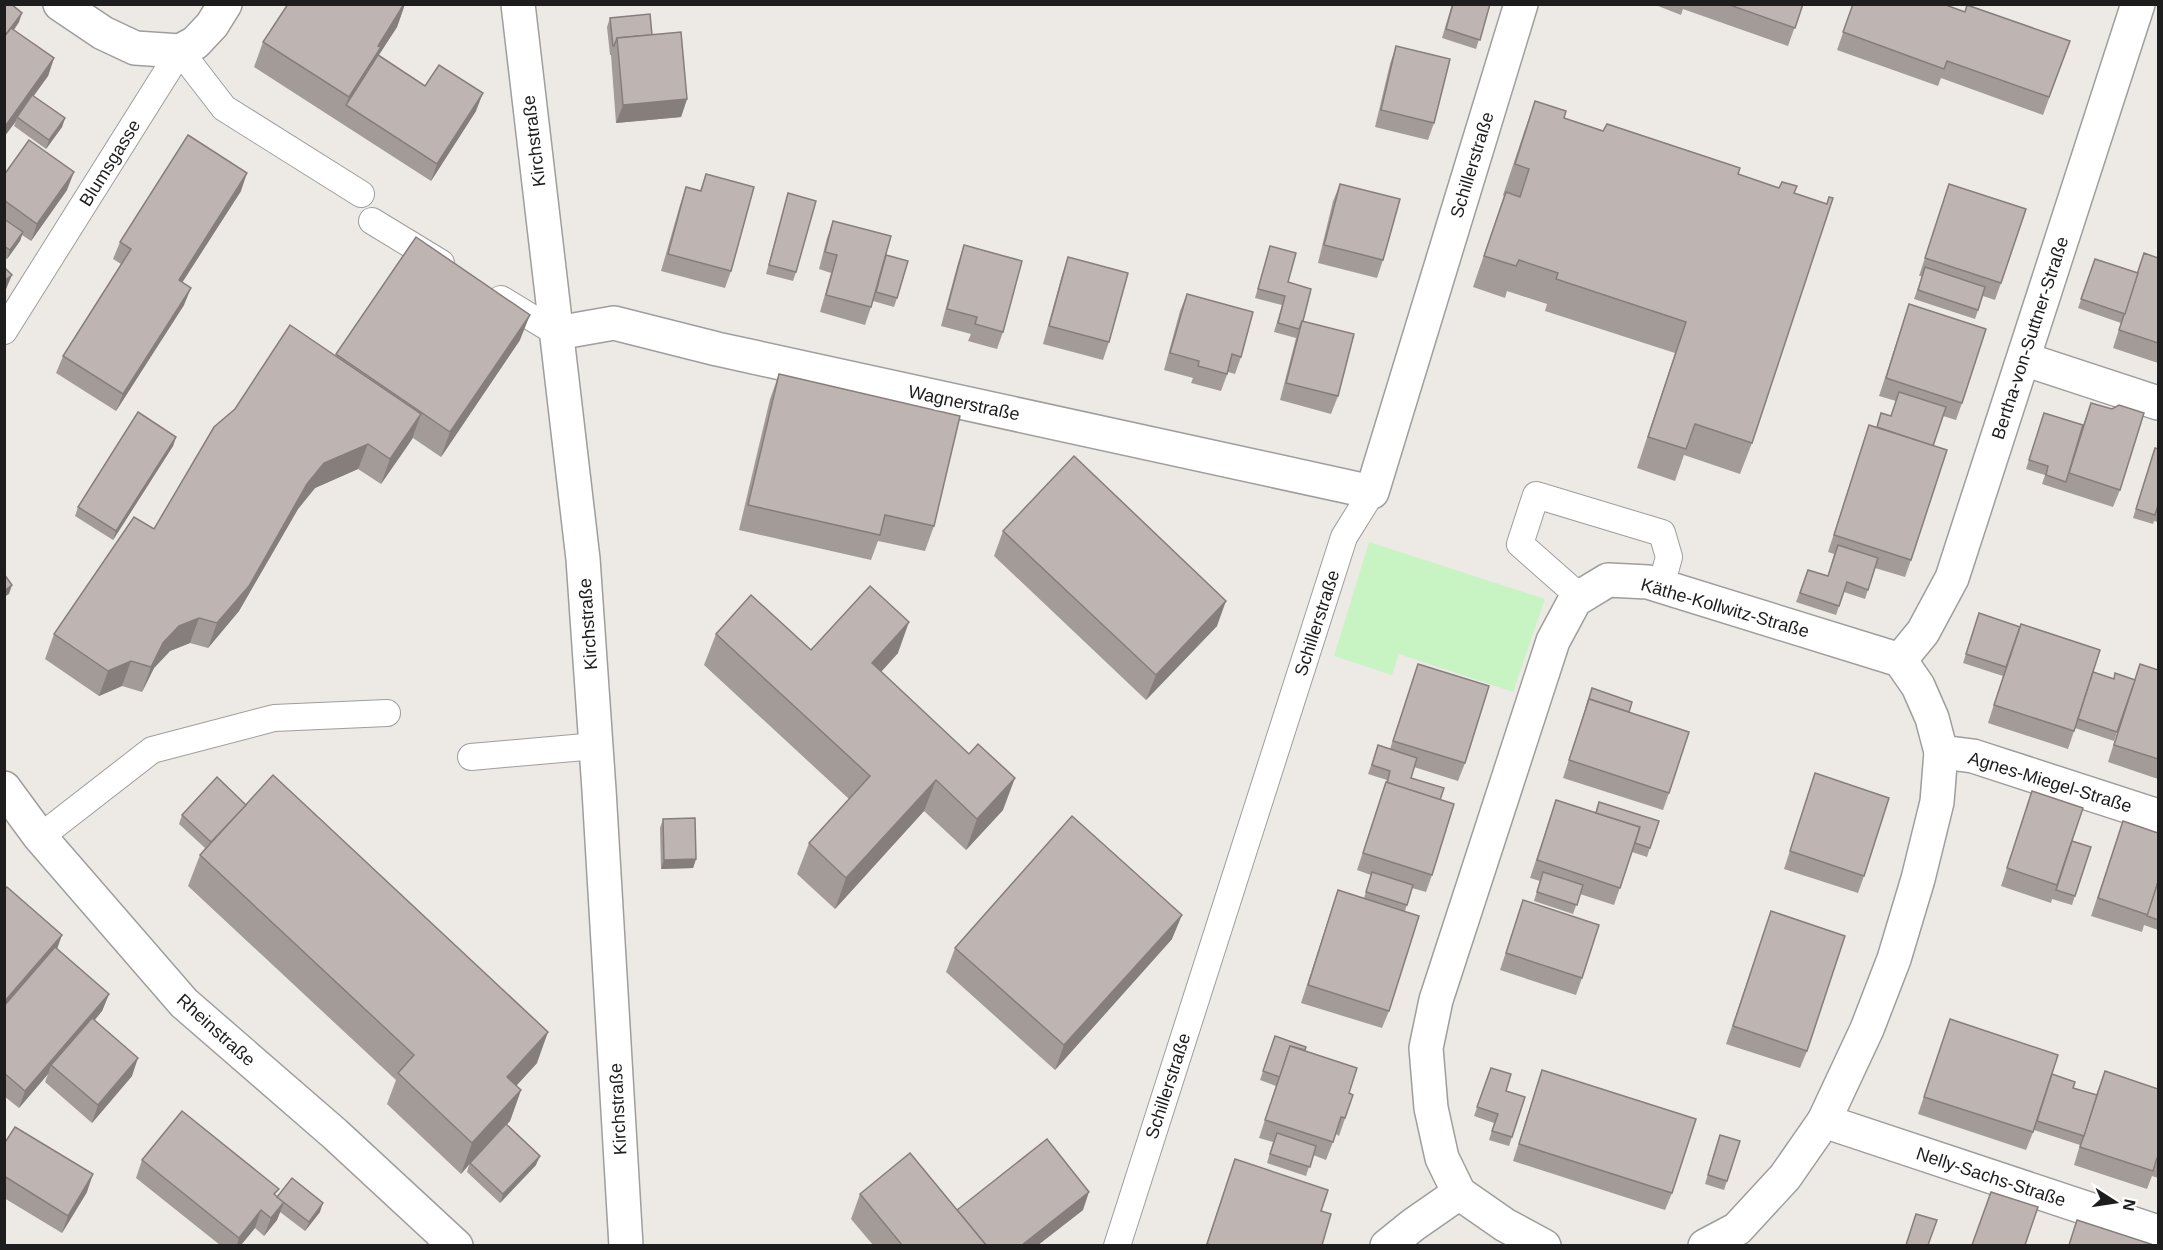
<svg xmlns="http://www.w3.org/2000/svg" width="2163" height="1250" font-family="Helvetica,sans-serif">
	<rect width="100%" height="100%" fill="#ede9e4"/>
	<path fill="#c8f4c4" d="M1369,542L1545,599L1513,692L1399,654L1392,675L1334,656Z"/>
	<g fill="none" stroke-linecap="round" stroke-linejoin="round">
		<g stroke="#9e9e9e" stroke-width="28">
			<g id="lane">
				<path d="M372,221L441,263"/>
				<path d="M501,299L557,333"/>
				<path d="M4,331L180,51L224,108L361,194"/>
				<path d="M1580,597L1520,544L1536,495L1662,533L1669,557L1661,586"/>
				<path d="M471,757L596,746"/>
				<path d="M40,837L152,750L274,718L387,713"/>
				<path d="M1117,1246L1344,537L1372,492"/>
			</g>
		</g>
		<g stroke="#9e9e9e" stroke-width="36">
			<g id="street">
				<path d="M60,4L103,33L135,48L180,51L195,43L212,25L225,4"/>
				<path d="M518,4L583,559L599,790L626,1246"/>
				<path d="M557,333L614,323L717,349L1372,492L1521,4"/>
				<path d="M2024,359L2158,403"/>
				<path d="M1900,660L1923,632L1952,578L2138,4"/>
				<path d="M1941,752L1973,756L2158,816"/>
				<path d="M4,788L40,837L184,1003L335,1134L456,1246"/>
				<path d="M1824,1121L2158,1232"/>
				<path d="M1387,1246L1413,1225L1459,1193"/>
				<path d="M1544,1246L1505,1225L1459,1193L1442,1158L1431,1108L1426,1048L1436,1000L1553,641L1575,600L1580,597L1608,580L1648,582L1900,660L1918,686L1932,718L1941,752L1937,802L1918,879L1894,959L1867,1029L1824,1121L1785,1177L1737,1229L1705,1246"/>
			</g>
		</g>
		<use href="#lane" stroke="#fff" stroke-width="26"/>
		<use href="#street" stroke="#fff" stroke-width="33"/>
	</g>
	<g fill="#a39b98">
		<path d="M4,4L19,22L14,30L54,58L48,76L33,96L65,118L62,127L46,149L14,126L16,121L4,137Z"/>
		<path d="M405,4L397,27L379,55L425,86L476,111L431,181L254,67L263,42Z"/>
		<path d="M1452,4H1490L1476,49L1442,38Z"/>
		<path d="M1653,4H1803L1788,46L1683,9L1681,15Z"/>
		<path d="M1853,4L1965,12L2070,41L2043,115L1941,78L1938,86L1837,50Z"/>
		<path d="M610,18L652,35L687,99L681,117L616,123L611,55H610L607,27Z"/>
		<path d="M1396,46L1434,123L1428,140L1375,127L1390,64Z"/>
		<path d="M1535,101L1564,118L1794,193L1752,443L1740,474L1684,455L1675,481L1637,468L1675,353L1545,311L1547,304L1507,291L1505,298L1473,287L1504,196L1503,195L1524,132Z"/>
		<path d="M706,174L731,271L725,288L661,271L680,205L686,187L700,191Z"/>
		<path d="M4,175L67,190L31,241L22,235L20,241L7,259L4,257Z"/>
		<path d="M1340,184L1383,260L1377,278L1318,263L1333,201Z"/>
		<path d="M1949,184L2001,283L1995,300L1983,296L1975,319L1914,299L1922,276H1919Z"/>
		<path d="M241,191L182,282L184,305L116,411L56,373L63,356L121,264L113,259L120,242Z"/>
		<path d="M788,193L796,272L793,281L766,274Z"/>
		<path d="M833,221L886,255L897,298L894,307L873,301L865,325L820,312L831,273L819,269L827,238Z"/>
		<path d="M964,245L1003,332L997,349L968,341L971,334L941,326L958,263Z"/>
		<path d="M1270,246L1288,282L1303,321L1338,396L1331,414L1280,400L1296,338L1274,332L1282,305L1255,298Z"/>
		<path d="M2144,253L2158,258V363L2113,348L2121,323L2078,308L2095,259L2137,273Z"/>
		<path d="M1068,257L1109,342L1103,360L1043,344L1062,275Z"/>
		<path d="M1187,294L1241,357L1235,374L1228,372L1221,391L1191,383L1193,378L1164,370L1180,311Z"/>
		<path d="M1909,304L1962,403L1956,420L1943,416L1933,446L1911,560L1905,577L1875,568L1865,599L1844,592L1836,615L1796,602L1808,570L1828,576L1834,554L1828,552L1869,425L1876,427L1891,416L1896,401L1879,396Z"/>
		<path d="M520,340L441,457L413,438L381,484L358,469L315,488L298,509L239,611L208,648L190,643L170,651L154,668L142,692L122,686L99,696L45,659L54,634L154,529L335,356L336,354Z"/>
		<path d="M779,374L934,526L925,551L878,541L871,560L739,530L770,399Z"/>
		<path d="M2091,403L2120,490L2113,507L2042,484L2045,475L2026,469L2044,413L2083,425Z"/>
		<path d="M176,437L173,446L113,540L75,516L78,507Z"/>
		<path d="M2158,449V522L2154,521L2153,524L2133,518L2152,457Z"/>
		<path d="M1003,531L1217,626L1146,700L994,556Z"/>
		<path d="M1979,613L2093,672L2114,679L2135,680L2140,664L2158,670V779L2108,762L2124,711L2114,741L2075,728L2068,749L1988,723L2003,676L1963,663Z"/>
		<path d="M716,634L811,650L898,653L881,672L1003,810L966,850L924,811L835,909L797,874L809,843L849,799L704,665Z"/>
		<path d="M1418,664L1465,763L1458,781L1414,767L1411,778L1440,800L1432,875L1426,892L1412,888L1405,911L1389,1011L1382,1028L1301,1003L1338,890L1364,898L1371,875L1357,870L1380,800L1387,780L1368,774L1378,745L1390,749Z"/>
		<path d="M1592,688L1669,793L1663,810L1563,778Z"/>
		<path d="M1815,773L1864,876L1858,893L1784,869Z"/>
		<path d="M2032,791L2072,841L2091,847L2072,905L2052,899L2051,903L2001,886Z"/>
		<path d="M1556,800L1595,813L1599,802L1659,821L1647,857L1632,852L1614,905L1580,894L1573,914L1534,901L1540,881L1530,878Z"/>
		<path d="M246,805L537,1063L516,1086L521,1090L510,1121L506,1125L536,1165L500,1203L467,1172L469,1165L461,1174L387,1104L396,1080L188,886L200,855L205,848L179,824L182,815Z"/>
		<path d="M663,819L696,859L693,868L661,869L660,828Z"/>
		<path d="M2123,821L2158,833V930L2144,925L2142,932L2091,916Z"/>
		<path d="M4,890L57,949L109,994L102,1011L95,1020L132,1076L92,1123L45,1082L48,1074L19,1108L4,1096Z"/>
		<path d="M1523,900L1582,978L1576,995L1500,970Z"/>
		<path d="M1771,911L1807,1051L1800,1068L1726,1044Z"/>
		<path d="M1172,939L1055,1070L946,972L955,948Z"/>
		<path d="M1950,1019L2052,1074L2073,1088L2096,1095L2105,1071L2158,1089V1178L2152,1176L2147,1189L2074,1165L2080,1145L2034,1130L2026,1150L1918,1114Z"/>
		<path d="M1275,1036L1305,1050L1349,1093L1353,1095L1339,1136L1336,1134L1326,1160L1313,1155L1306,1176L1267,1163L1273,1142L1259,1138L1276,1086L1260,1080Z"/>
		<path d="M1491,1068L1506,1091L1525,1097L1509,1146L1489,1140L1494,1123L1474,1116Z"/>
		<path d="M1542,1070L1672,1193L1665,1210L1513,1161Z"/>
		<path d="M4,1144L87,1192L62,1233L4,1198Z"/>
		<path d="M1717,1144L1727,1181L1724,1190L1705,1184Z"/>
		<path d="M1235,1159L1321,1211L1322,1245H1206Z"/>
		<path d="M142,1160L276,1196L320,1212L305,1231L280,1212L277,1220L264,1236L255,1228L241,1245H220L136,1178Z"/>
		<path d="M860,1194L957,1210H1083L1038,1245H873L851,1219Z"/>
	</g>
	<g fill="#857e7c">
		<path d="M399,4H405L397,27L346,105L349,97L378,46Z"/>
		<path d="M22,13L19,22L4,43V39Z"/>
		<path d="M54,58L48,76L18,118L17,117L16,121L4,137V128Z"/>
		<path d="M483,93L476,111L431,181L437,164Z"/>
		<path d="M687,99L681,117L616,123L623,105Z"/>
		<path d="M65,118L62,127L46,149L49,140Z"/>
		<path d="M74,172L67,190L31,241L37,224Z"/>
		<path d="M247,173L241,191L173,297L179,280Z"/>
		<path d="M23,232L20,241L7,259L10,250Z"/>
		<path d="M12,275L4,294V281Z"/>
		<path d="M191,288L184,305L116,411L123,394Z"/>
		<path d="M530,315L520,340L441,457L450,432Z"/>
		<path d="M421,414L412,439L381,484L390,459Z"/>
		<path d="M176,437L173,446L113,540L116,531Z"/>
		<path d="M368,444L358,469L315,488L298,509L239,611L208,648L217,623L307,484L324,463Z"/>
		<path d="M12,585L9,594L4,597V591Z"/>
		<path d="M1226,601L1217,626L1146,700L1156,675Z"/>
		<path d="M199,618L190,643L170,651L154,668L142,692L151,667L163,643L179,626Z"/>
		<path d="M909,622L898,653L860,695L872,663Z"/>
		<path d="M131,661L122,686L99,696L108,671Z"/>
		<path d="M1015,778L1003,810L966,850L977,819Z"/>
		<path d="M936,780L924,811L835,909L846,878Z"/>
		<path d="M696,859L693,868L661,869L664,860Z"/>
		<path d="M1182,915L1172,939L1055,1070L1064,1045Z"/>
		<path d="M62,935L56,952L4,1012V1002Z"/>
		<path d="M109,994L102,1011L54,1067L51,1065L48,1074L19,1108L25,1091Z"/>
		<path d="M548,1032L537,1063L496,1108L507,1077Z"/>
		<path d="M138,1058L132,1076L92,1123L98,1105Z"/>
		<path d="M521,1090L510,1121L471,1163H470L461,1174L472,1143Z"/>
		<path d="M540,1156L536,1165L500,1203L503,1194Z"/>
		<path d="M93,1174L87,1192L62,1233L68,1216Z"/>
		<path d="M1089,1192L1083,1210L1038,1245H1022Z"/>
		<path d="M284,1202L277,1220L264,1236L271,1218Z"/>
		<path d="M323,1203L320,1212L305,1231L309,1222Z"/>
		<path d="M261,1210L255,1228L241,1245H237L239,1238Z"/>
	</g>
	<g fill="#beb4b1" stroke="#857e7c" stroke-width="1.5">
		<path d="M4,4H11L22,13L4,37Z"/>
		<path d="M288,4H404L378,46L381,47L349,97L263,42Z"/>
		<path d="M1453,4H1490L1480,40L1446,29Z"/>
		<path d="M1727,4H1803L1795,28Z"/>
		<path d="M1853,4H1943L1965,12L1967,5L2070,41L2049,97L1947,61L1944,69L1843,32Z"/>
		<path d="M650,14L652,35L617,38L614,46H613L610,18Z"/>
		<path d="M11,28L54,58L4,128V37Z"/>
		<path d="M681,32L687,99L623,105L617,38Z"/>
		<path d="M1396,46L1450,59L1434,123L1381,110Z"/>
		<path d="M378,55L425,86L439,65L483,93L437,164L346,105Z"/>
		<path d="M32,95L65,118L49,140L17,117Z"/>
		<path d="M1535,101L1566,111L1564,118L1603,131L1607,124L1740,168L1738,174L1779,188L1782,182L1797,186L1794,193L1827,204L1829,197L1833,198L1752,443L1695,424L1686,449L1648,437L1686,322L1556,279L1558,273L1519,260L1516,266L1484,256L1506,192L1520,197L1529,169L1515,164Z"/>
		<path d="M188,135L247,173L179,280L191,288L123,394L63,356L131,249L120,242Z"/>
		<path d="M29,140L74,172L37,224L4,200V175Z"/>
		<path d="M706,174L754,187L731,271L668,254L686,187L701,191Z"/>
		<path d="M1340,184L1400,199L1383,260L1324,245Z"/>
		<path d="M1949,184L2026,209L2001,283L1925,258Z"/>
		<path d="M788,193L816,201L796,272L769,265Z"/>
		<path d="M4,219L23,232L10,250L4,246Z"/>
		<path d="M833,221L891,236L871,307L826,295L837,255L825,252Z"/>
		<path d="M416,237L530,315L450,432L336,354Z"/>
		<path d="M964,245L1022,261L1003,332L975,324L977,317L947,309Z"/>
		<path d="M1270,246L1296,253L1288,282L1311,289L1303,321H1302L1299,329L1278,323L1285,296L1258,289Z"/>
		<path d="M2144,253L2158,258V343L2119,330Z"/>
		<path d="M886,255L908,261L897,298L876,292Z"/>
		<path d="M1068,257L1128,273L1109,342L1049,326Z"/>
		<path d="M2095,259L2138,273L2125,314L2081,299Z"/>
		<path d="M4,267L12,275L4,281Z"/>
		<path d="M1925,267L1985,287L1978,310L1918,290Z"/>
		<path d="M1187,294L1253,312L1241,357L1232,354L1227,374L1198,366L1199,361L1170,353Z"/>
		<path d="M1909,304L1986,329L1962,403L1886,378Z"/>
		<path d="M1302,321L1354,334L1338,396L1286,383Z"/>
		<path d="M290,325L421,414L390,459L368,444L324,463L307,484L249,586L217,623L199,618L179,626L163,643L151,667L131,661L108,671L54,634L134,517L154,529L214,427L235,409Z"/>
		<path d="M779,374L960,416L934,526L885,515L880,535L748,505Z"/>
		<path d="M1899,392L1946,407L1933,446L1877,427L1881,413L1891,416Z"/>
		<path d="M2091,403L2112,409L2119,405L2144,413L2120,490L2069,473Z"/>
		<path d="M138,412L176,437L116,531L78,507Z"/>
		<path d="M2044,413L2083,425L2066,482L2046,475L2048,466L2029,460Z"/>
		<path d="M1869,425L1947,450L1911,560L1834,535Z"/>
		<path d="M2155,448L2158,449V505L2155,515L2136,509Z"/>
		<path d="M1074,456L1226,601L1156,675L1003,531Z"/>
		<path d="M1838,545L1878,558L1868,590L1847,582L1839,606L1800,593L1808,570L1828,576Z"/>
		<path d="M4,574L12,585L4,591Z"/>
		<path d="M870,586L909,622L872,663L969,754L978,744L1015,778L977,819L936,780L846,878L809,843L870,776L716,634L751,595L811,650Z"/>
		<path d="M1979,613L2020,627L2006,667L1966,654Z"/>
		<path d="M2021,624L2100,650L2074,731L1994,705Z"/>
		<path d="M1418,664L1489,686L1465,763L1393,741Z"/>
		<path d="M2140,664L2158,670V759L2114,745Z"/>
		<path d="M2093,672L2114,679L2115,673L2135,680L2117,732L2078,719Z"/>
		<path d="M1592,688L1632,702L1629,712L1589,699L1586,708Z"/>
		<path d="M1589,699L1689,732L1669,793L1569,760Z"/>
		<path d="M1378,745L1417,758L1411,778L1444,788L1440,800L1387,783L1390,771L1372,765Z"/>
		<path d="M1815,773L1889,798L1864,876L1790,851Z"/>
		<path d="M273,775L548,1032L507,1077L521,1090L472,1143L398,1073L414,1055L200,855Z"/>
		<path d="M217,777L246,805L211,842L182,815Z"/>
		<path d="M1386,782L1454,804L1432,875L1363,853Z"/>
		<path d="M2032,791L2083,808L2057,885L2007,868Z"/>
		<path d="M1556,800L1640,827L1620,888L1537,860Z"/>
		<path d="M1599,802L1659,821L1650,848L1635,843L1640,827L1596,813Z"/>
		<path d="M1072,816L1182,915L1064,1045L955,948Z"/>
		<path d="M695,818L696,859L664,860L663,819Z"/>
		<path d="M2123,821L2158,833V882L2148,915L2098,898Z"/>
		<path d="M2072,841L2091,847L2075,896L2056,890Z"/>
		<path d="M1372,872L1413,885L1407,905L1366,892Z"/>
		<path d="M1543,872L1583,885L1577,905L1537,892Z"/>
		<path d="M2158,882V920L2147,916Z"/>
		<path d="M7,887L62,935L4,1002V890Z"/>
		<path d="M1338,890L1419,916L1389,1011L1308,985Z"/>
		<path d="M1523,900L1599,925L1582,978L1506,953Z"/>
		<path d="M1771,911L1845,936L1807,1051L1733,1026Z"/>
		<path d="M55,947L109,994L25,1091L4,1073V1006Z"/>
		<path d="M92,1018L138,1058L98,1105L51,1065Z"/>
		<path d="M1950,1019L2058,1055L2033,1132L1924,1097Z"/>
		<path d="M1275,1036L1306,1047L1305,1050L1290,1046L1280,1077L1263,1071Z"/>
		<path d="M1290,1046L1357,1068L1349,1093L1353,1095L1345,1118L1341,1117L1333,1142L1265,1120Z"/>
		<path d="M1491,1068L1511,1074L1506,1091L1525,1097L1512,1137L1492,1131L1498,1114L1477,1107Z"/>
		<path d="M1542,1070L1696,1119L1672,1193L1519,1144Z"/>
		<path d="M2105,1071L2158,1089V1158H2157L2153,1171L2080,1147Z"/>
		<path d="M2052,1074L2075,1082L2073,1088L2097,1095L2084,1136L2037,1121Z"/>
		<path d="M182,1111L279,1189L274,1194L284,1202L271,1218L261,1210L239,1238L142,1160Z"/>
		<path d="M506,1124L540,1156L503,1194L470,1163Z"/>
		<path d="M15,1127L93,1174L68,1216L4,1176V1144Z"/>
		<path d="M1277,1133L1316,1146L1310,1167L1270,1154Z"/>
		<path d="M1720,1135L1740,1141L1727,1181L1708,1175Z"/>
		<path d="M1047,1139L1089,1192L1022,1245H986L957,1210Z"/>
		<path d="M910,1153L986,1245H902L860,1194Z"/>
		<path d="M1235,1159L1328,1190L1321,1211L1331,1214L1322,1245H1212L1207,1244Z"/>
		<path d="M292,1178L323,1203L309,1222L277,1197Z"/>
		<path d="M1991,1192L2038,1207L2025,1245H1972Z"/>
		<path d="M1916,1214L1937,1220L1928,1245H1906Z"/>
		<path d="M2077,1220L2151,1244L2150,1245H2069Z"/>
	</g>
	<g text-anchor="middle" stroke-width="6" stroke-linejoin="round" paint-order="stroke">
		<g font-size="18" fill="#1d1d1d" stroke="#fff">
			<text transform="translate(534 141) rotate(-97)" y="6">Kirchstraße</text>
			<text transform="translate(110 163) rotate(-58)" y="6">Blumsgasse</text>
			<text transform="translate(1472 165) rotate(-73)" y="6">Schillerstraße</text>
			<text transform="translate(2030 338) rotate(-72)" y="6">Bertha-von-Suttner-Straße</text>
			<text transform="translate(964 403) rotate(12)" y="6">Wagnerstraße</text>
			<text transform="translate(1725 608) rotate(16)" y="6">Käthe-Kollwitz-Straße</text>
			<text transform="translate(1317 623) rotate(-72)" y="6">Schillerstraße</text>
			<text transform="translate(588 624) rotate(-94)" y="6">Kirchstraße</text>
			<text transform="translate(2050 782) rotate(17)" y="6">Agnes-Miegel-Straße</text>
			<text transform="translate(216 1030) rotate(42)" y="6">Rheinstraße</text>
			<text transform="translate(1168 1086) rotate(-72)" y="6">Schillerstraße</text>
			<text transform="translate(618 1109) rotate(-93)" y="6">Kirchstraße</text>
			<text transform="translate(1991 1177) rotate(18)" y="6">Nelly-Sachs-Straße</text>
		</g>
	</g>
	<rect width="2163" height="1250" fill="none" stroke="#1d1d1d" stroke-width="12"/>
	<g transform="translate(2115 1202) rotate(102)" stroke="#ffffff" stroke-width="4.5" paint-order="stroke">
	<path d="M0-4.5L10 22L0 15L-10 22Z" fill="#1d1d1d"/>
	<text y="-9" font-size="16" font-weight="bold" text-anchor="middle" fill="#1d1d1d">N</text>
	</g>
</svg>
